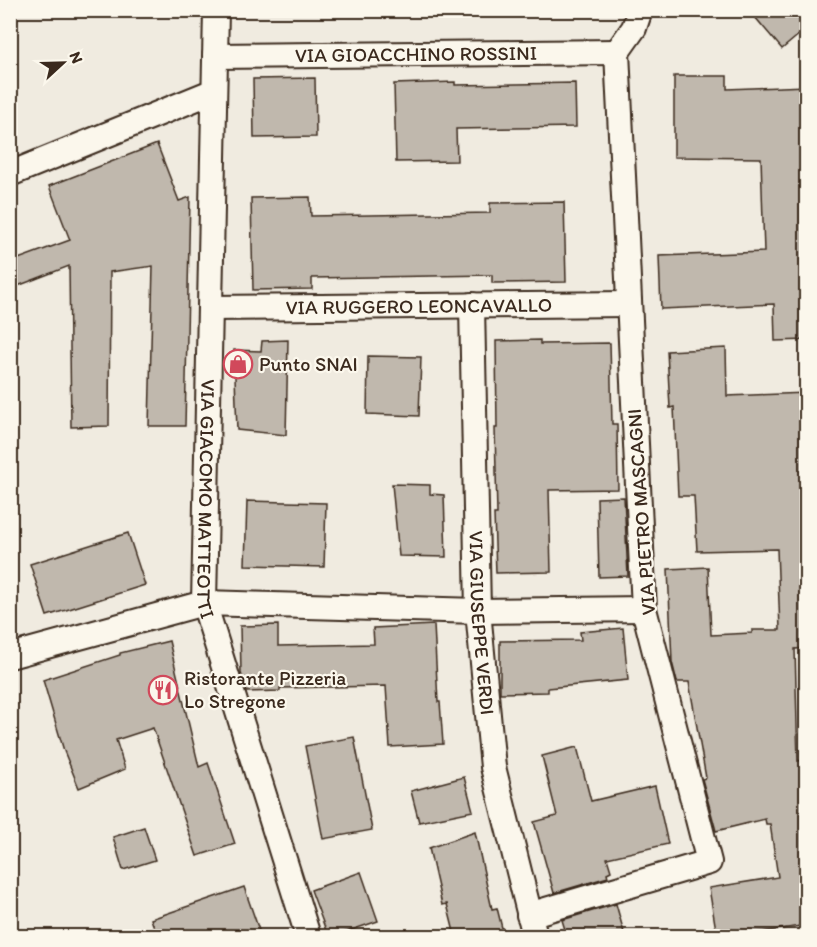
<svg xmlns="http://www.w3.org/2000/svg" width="817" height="947" font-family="Itim,sans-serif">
	<rect width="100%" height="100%" fill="#f0ebe0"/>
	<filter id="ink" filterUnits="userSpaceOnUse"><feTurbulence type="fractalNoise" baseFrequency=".0167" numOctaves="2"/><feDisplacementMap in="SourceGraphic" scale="12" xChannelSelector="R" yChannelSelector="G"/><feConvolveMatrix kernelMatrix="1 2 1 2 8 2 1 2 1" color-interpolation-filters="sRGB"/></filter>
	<g filter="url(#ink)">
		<g fill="#c0b8ad" stroke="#3b2a1e" stroke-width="1.5">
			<path d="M749,10H807V28L782,49Z"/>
			<path d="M674,76H727V89L807,86V340L775,341L774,304L661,309L659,256L764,252L761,158L674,157Z"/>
			<path d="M315,78L316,137L254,138L253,79Z"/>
			<path d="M455,82V85L575,83L576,127L456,129L457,161L396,162L394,84Z"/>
			<path d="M157,144L179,201L190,197L185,426H149L153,266L110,272L109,426L71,427L69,266L15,287L10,275V262L70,240L49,186Z"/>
			<path d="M310,197L311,216L490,213V203L564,202L566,282L492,283V275L312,278V289L253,290L251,198Z"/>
			<path d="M288,340L286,435L237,430L234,350L261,351L262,341Z"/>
			<path d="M540,340V344L610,343L612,424H617L618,489L549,490L551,572L496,573L494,514H497L495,428H497L496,341Z"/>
			<path d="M726,348L727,396L807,393V648L795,649L798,761L807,759V925L755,933L756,936H717L709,888L778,877L770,824H766L765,819L716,831L702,779L706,778L689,682H677L672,662L668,569L708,567L711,635L752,633V630H780L777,549L697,551L694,496H678L674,407L670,408L667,351Z"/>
			<path d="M368,356L421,357L419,416L367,414Z"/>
			<path d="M392,484L430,485V494L444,495L446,557L399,556Z"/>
			<path d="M624,497L628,576L599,577L597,498Z"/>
			<path d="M247,501L326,503L324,567L245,565Z"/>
			<path d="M128,533L145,585L47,616L30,564Z"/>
			<path d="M278,625V646L374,644L373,628L434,625L438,702H440L443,744L390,747L386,686L280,688V691L247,692L241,673L240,626Z"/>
			<path d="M623,628L628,680L548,688V692L500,693V641L581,640L580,632Z"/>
			<path d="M169,641L199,767L208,763L235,844L197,856L153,728L116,740L125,769L79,788L64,751L43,680L120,655V653Z"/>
			<path d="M354,737L372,830L323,839L305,746Z"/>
			<path d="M577,747L591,801L655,786L668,844L607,858L611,871L607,873L608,877L554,893L534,822L557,816L542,756Z"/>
			<path d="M464,777L473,811L419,822L411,791Z"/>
			<path d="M144,827L155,860L123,870L113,837Z"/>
			<path d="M475,832L492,909L497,908L504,936H455L447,904L442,905L429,848Z"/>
			<path d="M361,872L378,921L334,936H328L311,890Z"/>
			<path d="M244,887L261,936H157L151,919Z"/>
			<path d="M616,904L625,936H567L562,920Z"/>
		</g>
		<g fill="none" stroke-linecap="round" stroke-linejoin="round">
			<g stroke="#3b2a1e" stroke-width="28">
				<g id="minor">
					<path id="s1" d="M216,10L204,603L308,936"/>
					<path id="s2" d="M215,56L617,52"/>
					<path d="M10,174L214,91"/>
					<path id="s3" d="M472,305L478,611L493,767L535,936"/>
					<path id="s4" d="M211,308L629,304"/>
					<path d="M10,656L204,603L478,611L644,609"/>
					<path d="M529,915L709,862L644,609L617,52L634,28L640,10"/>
				</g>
			</g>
			<use href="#minor" stroke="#fbf7ec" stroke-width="24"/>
		</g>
	</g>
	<defs>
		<g id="shop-ring" transform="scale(1.5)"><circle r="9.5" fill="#fbf7ec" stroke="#d1495b" stroke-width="1.5"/><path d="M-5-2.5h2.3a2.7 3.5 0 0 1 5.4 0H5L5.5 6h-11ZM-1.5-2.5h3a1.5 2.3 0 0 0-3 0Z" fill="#d1495b"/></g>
		<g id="restaurant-ring" transform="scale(1.5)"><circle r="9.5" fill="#fbf7ec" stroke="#d1495b" stroke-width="1.5"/><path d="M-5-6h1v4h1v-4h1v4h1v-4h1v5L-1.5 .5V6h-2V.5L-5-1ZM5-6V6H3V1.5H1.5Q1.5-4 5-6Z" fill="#d1495b"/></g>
	</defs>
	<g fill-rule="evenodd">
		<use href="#shop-ring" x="238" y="364"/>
		<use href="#restaurant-ring" x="163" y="690"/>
	</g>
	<g text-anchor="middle" stroke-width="4.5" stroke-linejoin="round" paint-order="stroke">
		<g font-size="20" fill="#3b2a1e" stroke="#fbf7ec">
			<text dy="7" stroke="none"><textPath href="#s2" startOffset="201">VIA GIOACCHINO ROSSINI</textPath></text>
			<text dy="7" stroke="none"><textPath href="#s4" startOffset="208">VIA RUGGERO LEONCAVALLO</textPath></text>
			<text dy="7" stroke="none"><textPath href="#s1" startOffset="489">VIA GIACOMO MATTEOTTI</textPath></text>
			<text transform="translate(641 512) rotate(-94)" y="7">VIA PIETRO MASCAGNI</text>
			<text dy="7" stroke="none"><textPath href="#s3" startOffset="318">VIA GIUSEPPE VERDI</textPath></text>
		</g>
		<g font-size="20" fill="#3b2a1e" stroke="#fbf7ec" text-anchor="start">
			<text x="259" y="371">Punto SNAI</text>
			<text x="184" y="685">Ristorante Pizzeria<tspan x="184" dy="23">Lo Stregone</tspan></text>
		</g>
	</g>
	<rect width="817" height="947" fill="none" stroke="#fbf7ec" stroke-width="36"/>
	<rect x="18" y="18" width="781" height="911" fill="none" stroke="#3b2a1e" stroke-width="2" filter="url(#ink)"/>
	<g transform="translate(63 63) rotate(68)" stroke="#fbf7ec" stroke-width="4.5" paint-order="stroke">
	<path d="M0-4.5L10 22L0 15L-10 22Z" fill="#3b2a1e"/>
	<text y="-9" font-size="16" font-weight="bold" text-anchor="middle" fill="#3b2a1e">N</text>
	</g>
</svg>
